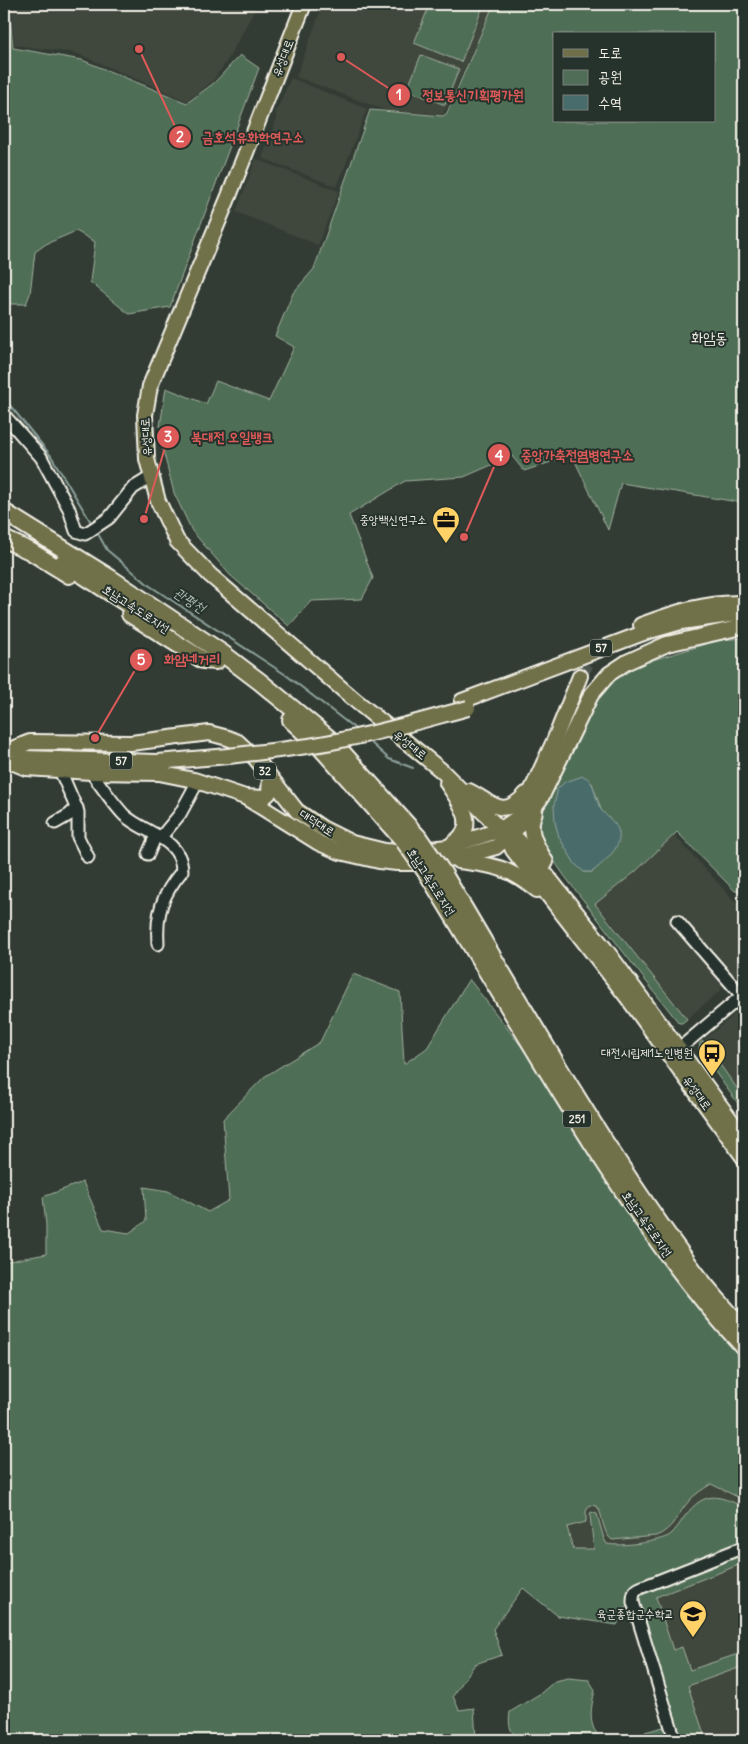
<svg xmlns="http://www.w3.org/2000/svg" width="748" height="1744" font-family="Delius,'Poor Story',sans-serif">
	<rect width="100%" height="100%" fill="#323c34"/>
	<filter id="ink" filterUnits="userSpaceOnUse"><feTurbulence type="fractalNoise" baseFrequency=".02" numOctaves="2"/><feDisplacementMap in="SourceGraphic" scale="10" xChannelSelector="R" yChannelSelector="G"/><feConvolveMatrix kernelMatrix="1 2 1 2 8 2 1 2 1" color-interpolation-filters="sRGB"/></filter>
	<g filter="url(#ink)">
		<g fill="#41473c">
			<path d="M11,4H258L227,61L212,82L187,101L76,53L14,45Z"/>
			<path d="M323,4H492V8L447,107L442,115L385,110L296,77Z"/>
			<path d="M291,78L367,109L337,187L262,158L276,120V111Z"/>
			<path d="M256,159L339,191L318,245L236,212Z"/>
			<path d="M674,835L744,911V972L742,974L732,975L680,915L676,918L723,982L721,990L687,1019L595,904L635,872Z"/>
			<path d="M744,1006V1098L703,1041Z"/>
			<path d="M711,1484L744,1500V1740H672L631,1598L573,1549L567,1527L583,1522V1501Z"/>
		</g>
		<g fill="#506e57" stroke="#a2b0a0" fill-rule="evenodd">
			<path d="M4,4H9L13,48L82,60L187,103L214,83L240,55L259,68L170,307L129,314L90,282L95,242L76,231L46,244L35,252L30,294L26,304H4Z"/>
			<path d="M430,4H484L461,62L414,43Z"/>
			<path d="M492,4H744V503L621,483L608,530L572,455L524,471L512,456L464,477L405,481L349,515L373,578L362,599L311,601L289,626L230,575L192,531L174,493L162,446L160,426L166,388L206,404L216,381L269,401L294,347L275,336L293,293L314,269L370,110L443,116L447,113L492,8ZM554,34H714V121H554Z"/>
			<path d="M421,55L459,69L445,105L407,90Z"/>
			<path d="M744,638V889L735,891L677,832L635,872L595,904L687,1019L682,1023H679C650,987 622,950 594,914C573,886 546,858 538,823L590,709L599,696L614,680L639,664L720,640ZM592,783L602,812L613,822L608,858L592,872H584C570,859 560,840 555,822Z"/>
			<path d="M353,974L400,992L404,1064L427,1048L469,979L546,1078L673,1274L744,1363V1500L711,1484C703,1489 695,1494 689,1501C678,1513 673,1530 656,1536L612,1540C603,1533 603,1519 599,1509L596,1506L590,1505L586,1511V1522L567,1527L573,1549H594L590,1516L591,1512L597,1514L604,1539L607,1544C619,1547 659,1542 670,1535C676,1530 680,1523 685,1516C705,1490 718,1495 744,1507V1545L631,1598L617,1625L558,1616L523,1588L493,1629L502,1655L475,1664L453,1696L459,1710L474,1708L476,1740H4V1262L46,1254V1225L43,1197L83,1182L103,1229L129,1233L146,1221L144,1187L168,1191L208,1212L229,1200L223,1119L264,1077L320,1042Z"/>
			<path d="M703,1041L744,1098V1118L740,1113L737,1102L699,1050L700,1043Z"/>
			<path d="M744,1551V1563L656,1597L673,1650L682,1647L690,1670L744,1652V1666L688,1686L706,1740H678L637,1603V1594Z"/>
			<path d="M568,1678L589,1680L595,1690C591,1708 586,1728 604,1740C586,1740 527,1744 514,1734C508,1728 509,1719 510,1712L541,1693L555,1681Z"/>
			<path d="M667,1726L672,1740H647L645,1732Z"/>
		</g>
		<path fill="#486c6b" stroke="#8da19d" d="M583,776C595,780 594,795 599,806C602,813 609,817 614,823C630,841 606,861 592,872H584L575,864L559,837L555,822L554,805L558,788L565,782Z"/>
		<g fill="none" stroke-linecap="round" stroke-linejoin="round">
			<g stroke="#8da19d" stroke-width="2">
				<path d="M4,398L51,456L92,524"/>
				<path d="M97,532L107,550L150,586L286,675L358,731"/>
				<path d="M369,741L389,759L413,768"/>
			</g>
			<path stroke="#4f574f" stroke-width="14" stroke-dasharray="14 7" stroke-linecap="butt" d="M580,676L590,658L601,648"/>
			<g stroke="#f4f1e8" stroke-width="15">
				<g id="minor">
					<path d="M4,415L41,457L69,509L76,531L85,534L109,518L133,488L151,477"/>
					<path d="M60,770L78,812V837L88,857"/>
					<path d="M91,772C101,786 112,802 124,815C143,833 182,838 182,871C162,895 156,913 158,944"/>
					<path d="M55,823L69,815L77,808"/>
					<path d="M161,837L180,814L198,781"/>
					<path d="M148,854L156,835"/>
					<path d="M677,921L742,996"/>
					<path d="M673,1054L744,994"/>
					<path d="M675,1740L633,1602C633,1594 634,1591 640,1588L744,1547"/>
				</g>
			</g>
			<g stroke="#f4f1e8" stroke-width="18">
				<g id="major">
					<path d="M304,4L229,196L150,386L145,415L147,459L158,501L177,541L210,575L356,701L442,771L507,836L516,838L521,843L606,950L744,1138"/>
					<path d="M641,625C676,612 707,602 744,603"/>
					<path d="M462,701L646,632L681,622L744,613"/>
					<path d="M12,749L30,742L131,743L209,733L228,738L238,742L256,759L297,811L322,828L352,843L385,851L406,852L447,847L500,830L517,818L527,800L554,741L580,676"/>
					<path d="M4,763H14L25,758L157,762L229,756"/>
					<path d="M14,763L26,768L91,772L159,773L194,780L245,797L319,843L340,852L379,861L397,863H423L464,856L496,847L524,822L541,798L591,695L609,674L627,662L667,644L733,629L744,624"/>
					<path d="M447,783C460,803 480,826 453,843"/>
					<path d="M469,791C493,803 503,820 526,794"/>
					<path d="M246,797L263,798L269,793L270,777"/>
					<path d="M535,812C526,831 537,846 546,862"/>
					<path d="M507,836L513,850L627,997L744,1158"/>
					<path d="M458,861C493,865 509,867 537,890"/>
				</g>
			</g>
			<g stroke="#f4f1e8" stroke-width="20">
				<g id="highway">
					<path d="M4,512L110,578L222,653L259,681L332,741L418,837"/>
					<path d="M4,539L30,551L69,575"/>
					<path d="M63,562L145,615"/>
					<path d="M130,614L203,660L216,661"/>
					<path d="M291,720L321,748L404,841"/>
					<path d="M443,873C525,1010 603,1151 700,1279C714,1297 730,1313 744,1331"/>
					<path d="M429,876C470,944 512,1012 553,1080C610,1173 669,1267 744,1347"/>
				</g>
			</g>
			<use href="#minor" stroke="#26332d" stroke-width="11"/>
			<use href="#major" stroke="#6f704a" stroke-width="14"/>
			<use href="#highway" stroke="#6f704a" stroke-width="16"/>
			<g stroke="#f4f1e8" stroke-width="18" stroke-linecap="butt">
				<path id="major-bridge" d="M229,756C268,751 307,748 346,739C387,731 427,719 468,708"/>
			</g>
			<g stroke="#f4f1e8" stroke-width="20" stroke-linecap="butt">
				<g id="highway-bridge">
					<path d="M418,837L443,873"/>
					<path d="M404,841L429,876"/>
				</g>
			</g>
			<use href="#major-bridge" stroke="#6f704a" stroke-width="14"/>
			<use href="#highway-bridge" stroke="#6f704a" stroke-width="16"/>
		</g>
	</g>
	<defs>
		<g id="office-pin" transform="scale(1.4375)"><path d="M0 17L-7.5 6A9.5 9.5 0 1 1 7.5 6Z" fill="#ffd166" stroke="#26332d"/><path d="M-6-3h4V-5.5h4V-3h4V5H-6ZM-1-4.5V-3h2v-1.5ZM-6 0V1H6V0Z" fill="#111"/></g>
		<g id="bus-pin" transform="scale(1.4375)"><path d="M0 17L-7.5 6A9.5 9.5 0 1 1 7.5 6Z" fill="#ffd166" stroke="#26332d"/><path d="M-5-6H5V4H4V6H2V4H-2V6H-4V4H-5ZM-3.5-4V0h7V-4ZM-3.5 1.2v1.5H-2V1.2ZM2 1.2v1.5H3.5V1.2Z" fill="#111"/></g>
		<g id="university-pin" transform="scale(1.4375)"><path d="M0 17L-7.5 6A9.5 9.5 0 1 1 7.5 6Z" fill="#ffd166" stroke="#26332d"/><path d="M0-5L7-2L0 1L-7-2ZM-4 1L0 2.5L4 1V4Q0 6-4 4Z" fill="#111"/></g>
	</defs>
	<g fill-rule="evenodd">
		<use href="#office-pin" x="446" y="520"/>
		<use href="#bus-pin" x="712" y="1053"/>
		<use href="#university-pin" x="693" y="1614"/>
	</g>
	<g text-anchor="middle" stroke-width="4" stroke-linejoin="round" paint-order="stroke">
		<g fill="#26332d" stroke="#b6b8b0" stroke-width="1">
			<rect x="590" y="639.5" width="22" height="17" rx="4"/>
			<rect x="110" y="752.5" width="22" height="17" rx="4"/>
			<rect x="254" y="762.5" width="22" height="17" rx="4"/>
			<rect x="563" y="1110.5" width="28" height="17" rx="4"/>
		</g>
		<g font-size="11" font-weight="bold" fill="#f4f1e8">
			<text x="601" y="652">57</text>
			<text x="121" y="765">57</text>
			<text x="265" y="775">32</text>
			<text x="577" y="1123">251</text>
		</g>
		<g font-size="12" fill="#f4f1e8" stroke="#26332d">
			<text transform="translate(283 58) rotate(-69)" y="4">유성대로</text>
			<text transform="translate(146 437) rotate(-93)" y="4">유성대로</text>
			<text transform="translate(136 609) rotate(33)" y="4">호남고속도로지선</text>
			<text transform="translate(410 745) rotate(39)" y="4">유성대로</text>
			<text transform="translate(317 823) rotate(33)" y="4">대덕대로</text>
			<text transform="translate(431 882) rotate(57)" y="4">호남고속도로지선</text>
			<text transform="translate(697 1093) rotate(54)" y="4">유성대로</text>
			<text transform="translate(647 1224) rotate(55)" y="4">호남고속도로지선</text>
		</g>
		<g font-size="12" fill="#f4f1e8" stroke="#26332d" text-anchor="end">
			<text x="427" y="524">중앙백신연구소</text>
			<text x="693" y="1057">대전시립제1노인병원</text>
			<text x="674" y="1618">육군종합군수학교</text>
		</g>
		<g font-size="14" font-style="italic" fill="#afbcb6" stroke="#26332d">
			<text transform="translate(190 600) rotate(33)" y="5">관평천</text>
		</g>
		<g font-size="15" fill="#f4f1e8" stroke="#26332d">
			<text x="709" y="343">화암동</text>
		</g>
	</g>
	<path fill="none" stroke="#de5a58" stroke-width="2" d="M341 57L399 95M139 49L180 137M144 519L168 437M464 537L499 455M95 738L141 660"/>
	<g fill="#de5a58" stroke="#26332d" stroke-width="2">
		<circle cx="341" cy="57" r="5"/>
		<circle cx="139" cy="49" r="5"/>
		<circle cx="144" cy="519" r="5"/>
		<circle cx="464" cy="537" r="5"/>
		<circle cx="95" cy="738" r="5"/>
		<circle cx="399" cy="95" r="12"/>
		<circle cx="180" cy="137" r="12"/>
		<circle cx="168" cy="437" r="12"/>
		<circle cx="499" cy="455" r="12"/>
		<circle cx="141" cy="660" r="12"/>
	</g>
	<g font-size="15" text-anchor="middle" font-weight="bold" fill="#fff">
		<text x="399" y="100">1</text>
		<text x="180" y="142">2</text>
		<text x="168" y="442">3</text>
		<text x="499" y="461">4</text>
		<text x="141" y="665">5</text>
	</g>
	<g font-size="14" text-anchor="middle" font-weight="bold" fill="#de5a58" stroke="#26332d" stroke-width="4" stroke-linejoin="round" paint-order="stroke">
		<text x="473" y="100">정보통신기획평가원</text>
		<text x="253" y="142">금호석유화학연구소</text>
		<text x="232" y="442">북대전 오일뱅크</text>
		<text x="577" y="460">중앙가축전염병연구소</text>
		<text x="192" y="664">화암네거리</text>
	</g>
	<rect width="748" height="1744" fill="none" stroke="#26332d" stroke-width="20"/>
	<rect x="10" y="10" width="728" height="1724" fill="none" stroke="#f4f1e8" stroke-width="2" filter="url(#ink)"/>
	<rect x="553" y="32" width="162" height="90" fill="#26332d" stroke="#787f78"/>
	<rect x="563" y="49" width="25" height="8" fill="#6f704a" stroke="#787f78"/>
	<text x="598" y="58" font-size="15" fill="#f4f1e8">도로</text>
	<rect x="563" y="70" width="25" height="15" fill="#506e57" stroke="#787f78"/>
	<text x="598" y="82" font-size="15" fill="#f4f1e8">공원</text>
	<rect x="563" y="95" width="25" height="15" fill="#486c6b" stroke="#787f78"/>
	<text x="598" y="108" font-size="15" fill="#f4f1e8">수역</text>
</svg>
